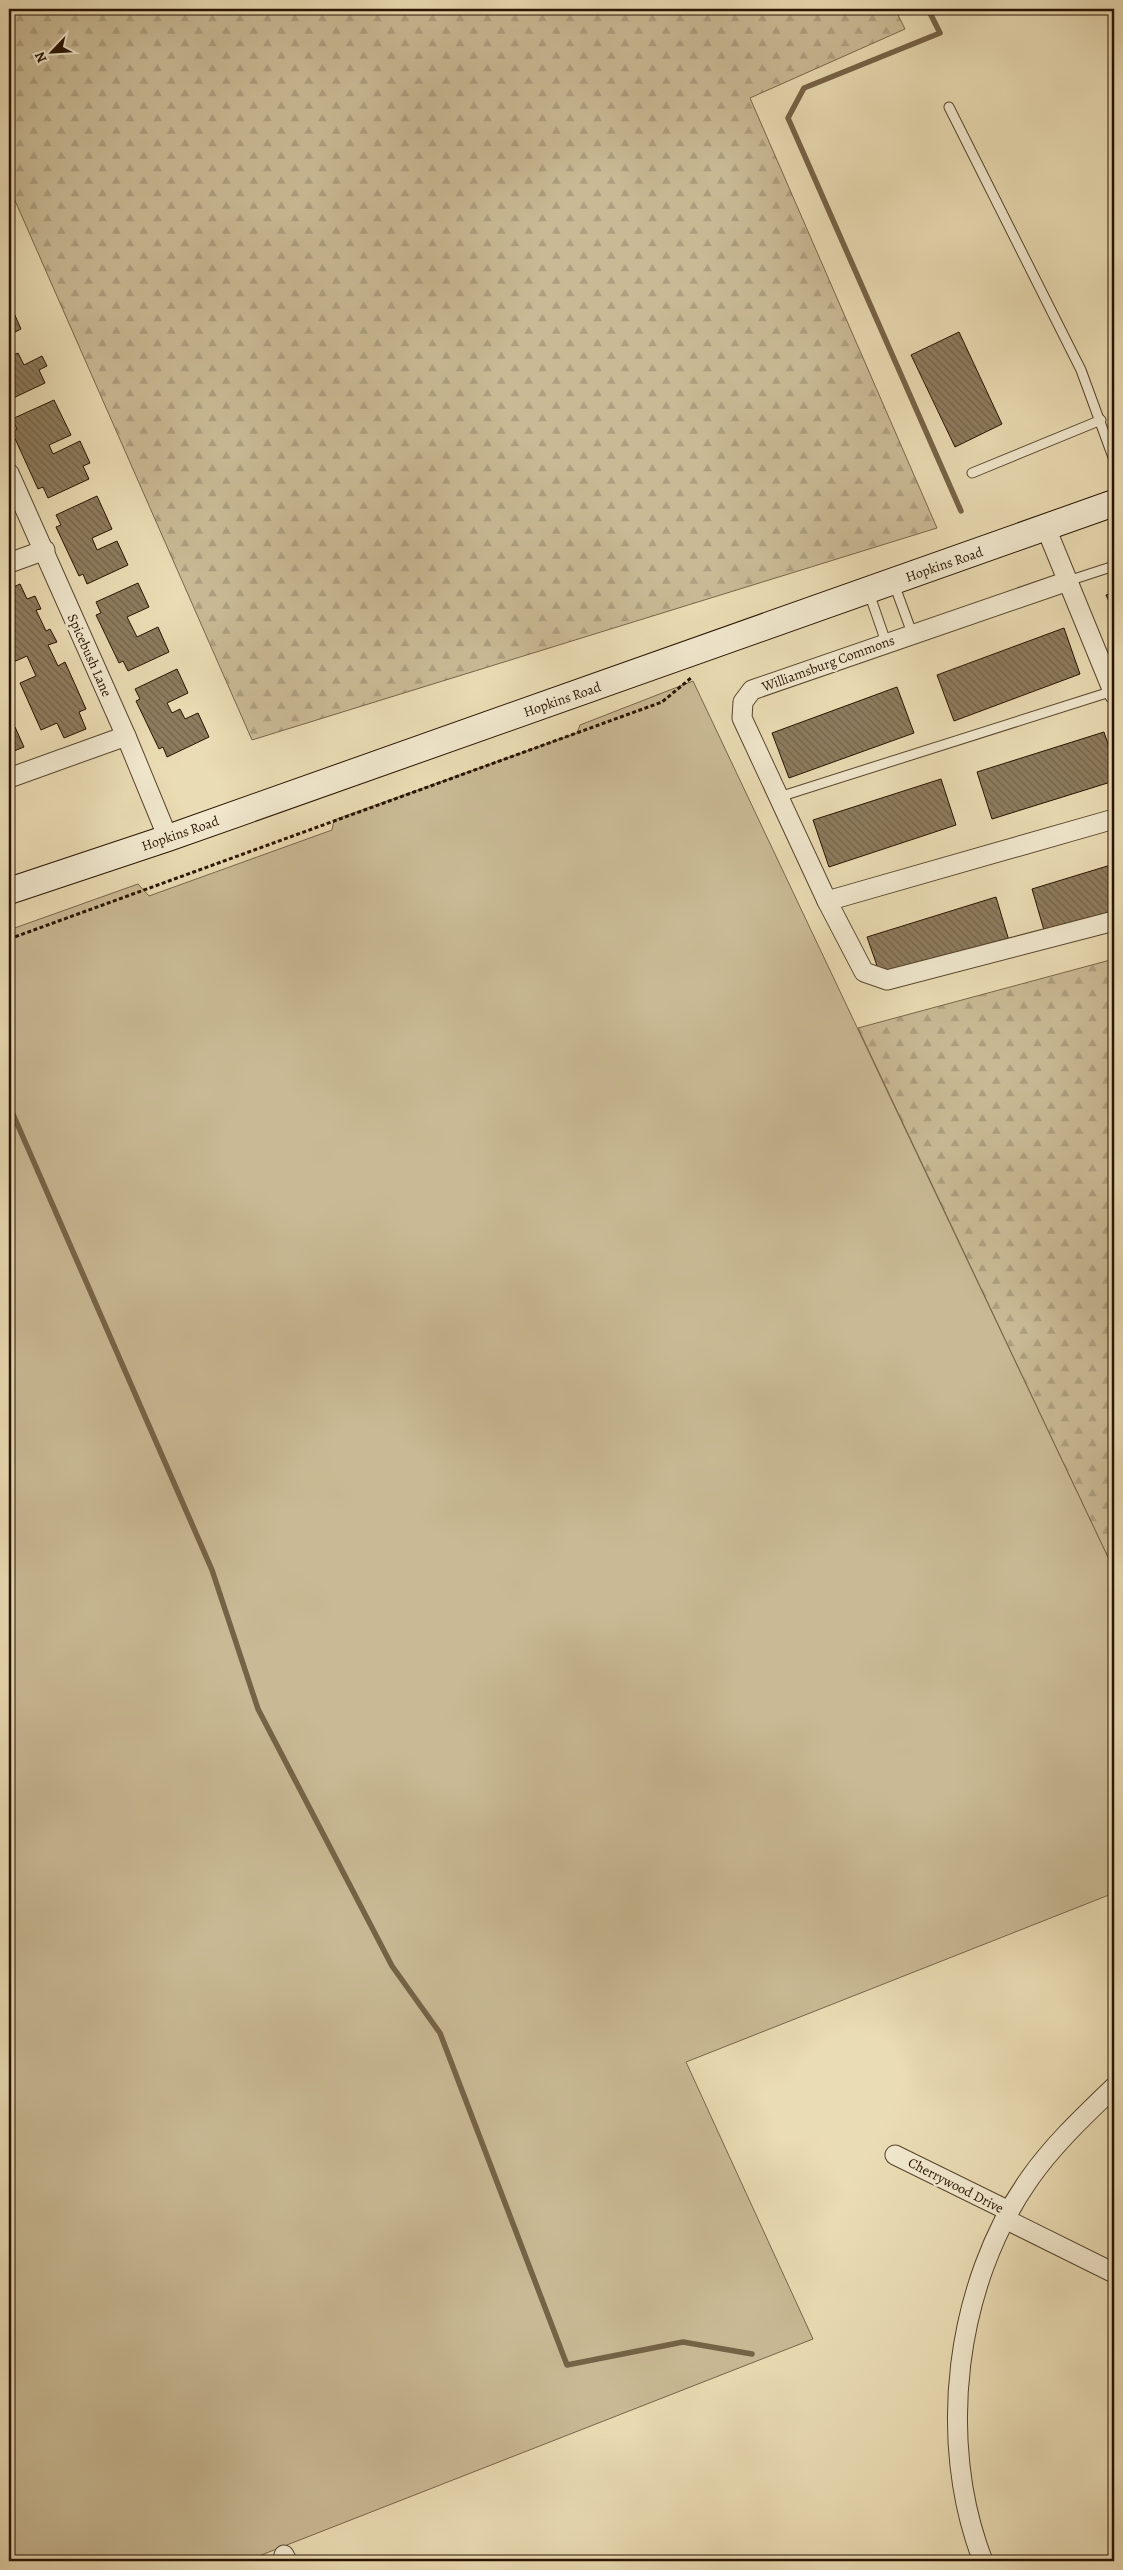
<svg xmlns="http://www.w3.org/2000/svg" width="1123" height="2570" font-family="Alegreya,serif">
	<defs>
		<pattern id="forest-firs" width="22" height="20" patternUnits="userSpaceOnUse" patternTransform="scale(1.25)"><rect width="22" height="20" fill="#c9ba95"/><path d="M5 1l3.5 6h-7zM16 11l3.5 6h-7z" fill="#ad9f7f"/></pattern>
		<pattern id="building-back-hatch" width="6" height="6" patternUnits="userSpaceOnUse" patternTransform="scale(1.25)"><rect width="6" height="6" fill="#8d7c5e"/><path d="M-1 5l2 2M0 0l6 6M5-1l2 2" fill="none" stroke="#73644b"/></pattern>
	</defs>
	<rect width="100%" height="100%" fill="#eadcb4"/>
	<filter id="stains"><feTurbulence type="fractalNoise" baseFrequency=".004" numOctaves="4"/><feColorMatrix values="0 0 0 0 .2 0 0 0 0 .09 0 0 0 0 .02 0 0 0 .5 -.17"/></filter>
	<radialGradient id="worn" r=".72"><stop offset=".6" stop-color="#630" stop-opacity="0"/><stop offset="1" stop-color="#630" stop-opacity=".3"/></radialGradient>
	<g fill="url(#forest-firs)" stroke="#78664a">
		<path d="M9,9H895L905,29L750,98L937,528L252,740L13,196L9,197Z"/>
		<path d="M1114,959V1570L858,1028Z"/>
	</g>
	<path fill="#c9ba95" stroke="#78664a" d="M693,681L1114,1570V1893L686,2062L813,2339L246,2561H9V930L138,884L149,896L332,830L334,820L577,733L580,725Z"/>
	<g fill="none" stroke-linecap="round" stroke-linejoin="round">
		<g stroke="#756347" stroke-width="5.5">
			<path d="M928,9L940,33L804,88L788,118L961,511"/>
			<path d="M9,1105L212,1570L258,1709L392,1966L440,2033L567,2365L683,2342L752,2354"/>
		</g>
	</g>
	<g fill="url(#building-back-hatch)" stroke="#281300">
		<path d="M10,304L21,329L9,335V305Z"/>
		<path d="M959,332L1002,424L955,447L911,355Z"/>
		<path d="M18,353L24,365L42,356L47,366L39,370L45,383L9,400V357Z"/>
		<path d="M54,400L71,435L49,445L53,454L80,441L90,463L83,466L89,479L48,498L43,487L38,489L12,432L17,429L12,419Z"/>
		<path d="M97,496L112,529L92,538L97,550L117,541L128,565L87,584L83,574L79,576L56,527L61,525L56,515Z"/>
		<path d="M138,583L149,607L127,617L137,637L158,627L169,652L128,671L123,661L119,663L96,615L101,613L96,602Z"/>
		<path d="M20,584L27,599L35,596L41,609L36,610L46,631L50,629L57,642L48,645L58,666L65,662L86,709L79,712L86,729L64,738L57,723L41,730L20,683L36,676L27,656L11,663L9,659V589Z"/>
		<path d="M1114,592V612L1106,595Z"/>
		<path d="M1064,628L1080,674L954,721L937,675Z"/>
		<path d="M177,669L188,693L167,703L172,713L180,709L185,719L198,713L209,737L167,757L163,747L159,749L136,701L140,699L135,689Z"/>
		<path d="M897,687L914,733L789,778L772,733Z"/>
		<path d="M15,727L24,747L9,753V729Z"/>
		<path d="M1104,732L1114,763V781L992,819L977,772Z"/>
		<path d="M941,779L956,825L829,867L813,820Z"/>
		<path d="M1114,864V915L1046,937L1032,889Z"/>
		<path d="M996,897L1010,944L883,983L867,937Z"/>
	</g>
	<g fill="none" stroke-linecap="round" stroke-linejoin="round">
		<g stroke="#58452d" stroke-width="11">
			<g id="lane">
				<path d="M949,107L1081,370L1114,460"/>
				<path d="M972,473L1101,420"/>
				<path d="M1068,581L1114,566"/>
				<path d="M894,584L912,633"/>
				<path d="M869,593L886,642"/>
				<path d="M779,797L1113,691"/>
			</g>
		</g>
		<g stroke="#58452d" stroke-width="21">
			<g id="street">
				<path d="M9,473L126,736L168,838"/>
				<path d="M1046,528L1114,694"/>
				<path d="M9,563L45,550"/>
				<path d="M1068,581L752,690L743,702L742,718L827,901L864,972L887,980L1114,921"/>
				<path d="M9,778L126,736"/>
				<path d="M827,901L1114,819"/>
				<path d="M895,2155L1009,2211"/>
				<path d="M1005,2219L1114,2273"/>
				<path d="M284,2555L287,2561"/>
				<path d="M983,2561C936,2441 955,2284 1030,2178C1054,2144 1084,2116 1114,2087"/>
			</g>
		</g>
		<g stroke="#281300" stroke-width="28">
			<path id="secondary" d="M9,891L168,838L1114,503"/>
		</g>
		<path stroke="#281300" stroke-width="3" stroke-dasharray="4 2.5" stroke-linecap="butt" d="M9,939L662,702L691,678"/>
		<use href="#lane" stroke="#f1e8ce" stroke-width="9"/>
		<use href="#street" stroke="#f1e8ce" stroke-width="19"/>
		<use href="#secondary" stroke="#f1e8ce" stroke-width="26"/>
	</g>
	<g text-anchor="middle" stroke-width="5" stroke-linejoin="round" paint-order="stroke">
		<g font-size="14" fill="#281300" stroke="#f1e8ce">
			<text transform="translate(944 564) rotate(-19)" y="5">Hopkins Road</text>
			<text transform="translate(90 655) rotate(66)" y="5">Spicebush Lane</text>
			<text transform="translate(828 663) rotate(-20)" y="5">Williamsburg Commons</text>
			<text transform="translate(562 699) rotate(-19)" y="5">Hopkins Road</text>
			<text transform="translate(180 833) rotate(-19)" y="5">Hopkins Road</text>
			<text transform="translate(956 2185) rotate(27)" y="5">Cherrywood Drive</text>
		</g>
	</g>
	<rect width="1123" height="2570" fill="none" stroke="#eadcb4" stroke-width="30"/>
	<rect x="10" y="10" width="1103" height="2550" fill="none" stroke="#281300" stroke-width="2.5"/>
	<rect x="15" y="15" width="1093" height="2540" fill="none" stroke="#281300"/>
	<g transform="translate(52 52) rotate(245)" stroke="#f1e8ce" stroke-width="4" paint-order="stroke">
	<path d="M0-4L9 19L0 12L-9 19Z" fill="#281300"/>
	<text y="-8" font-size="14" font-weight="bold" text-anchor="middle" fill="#281300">N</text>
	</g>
	<rect width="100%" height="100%" filter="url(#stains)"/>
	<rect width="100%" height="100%" fill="url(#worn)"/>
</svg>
